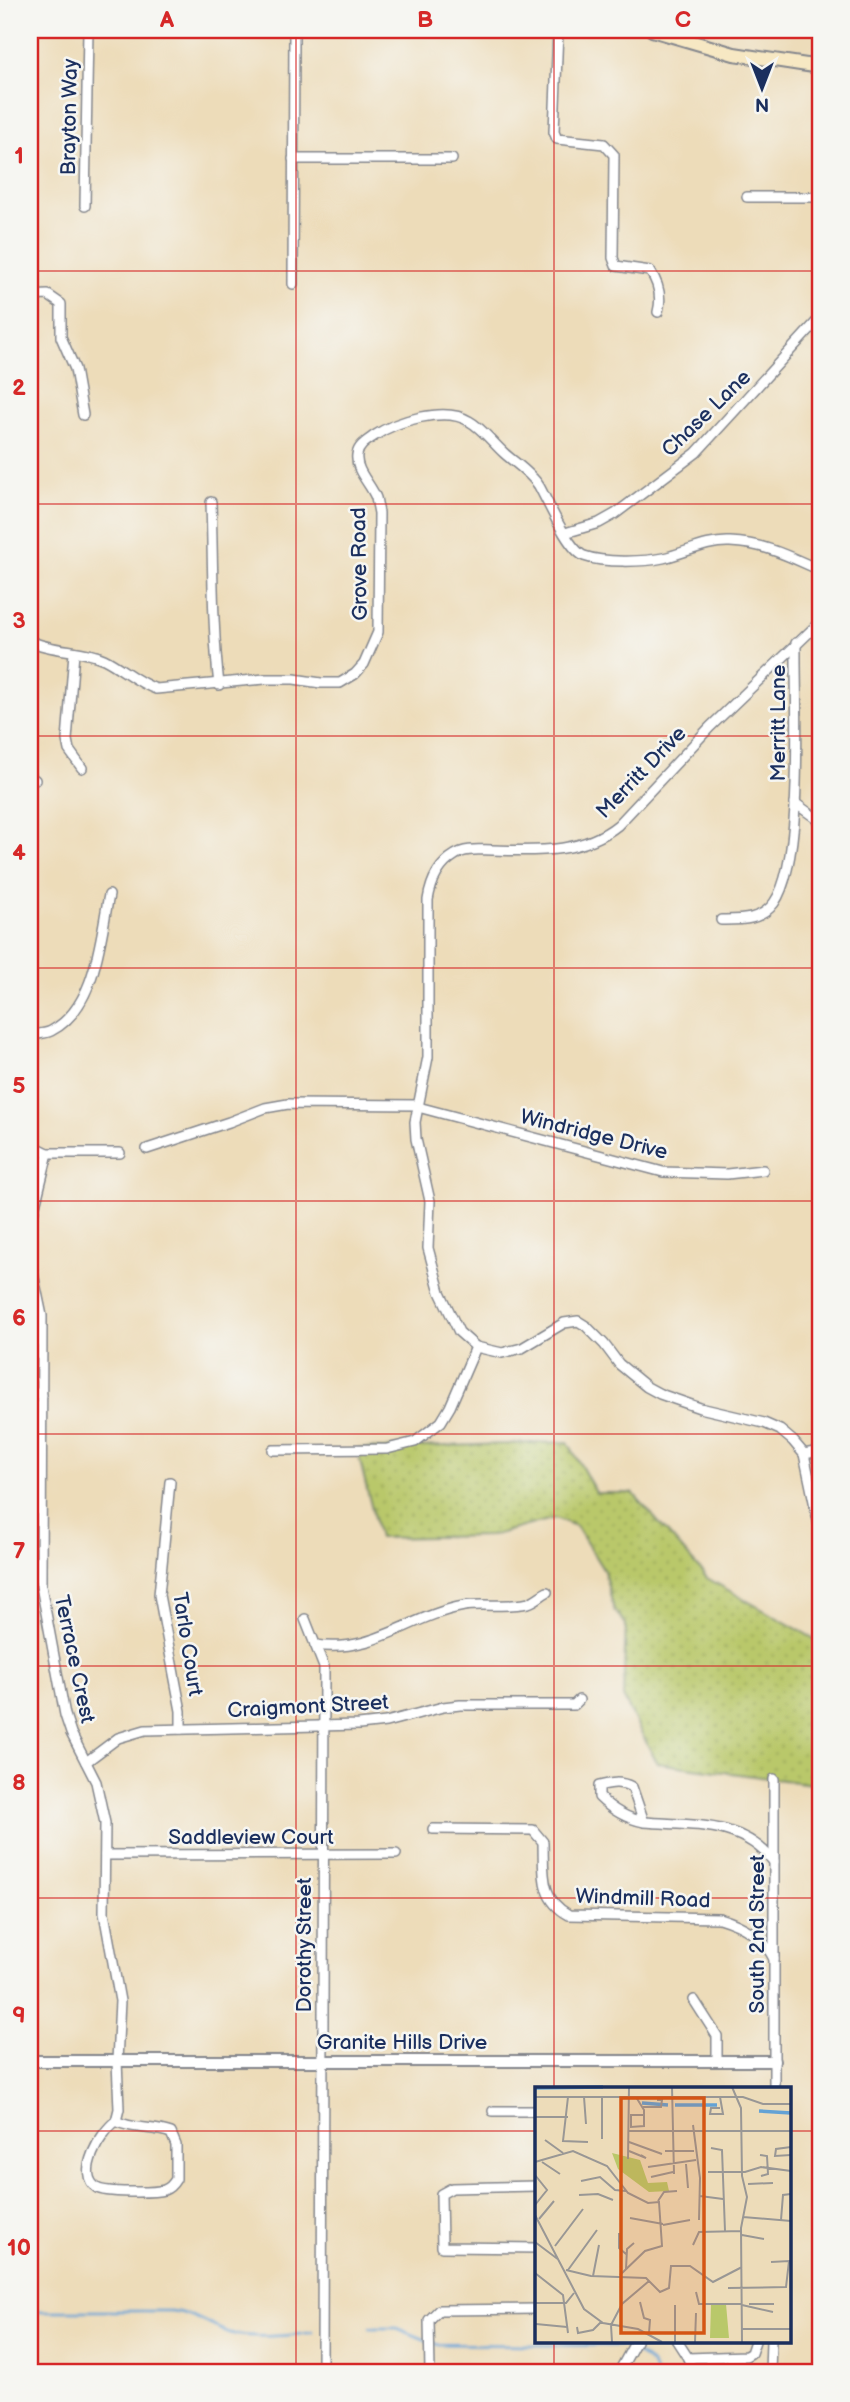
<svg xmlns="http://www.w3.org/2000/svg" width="850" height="2402" font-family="'Balsamiq Sans',sans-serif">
	<defs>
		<pattern id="grass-dots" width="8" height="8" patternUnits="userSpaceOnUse" patternTransform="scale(1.75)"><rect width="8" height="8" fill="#b9c86a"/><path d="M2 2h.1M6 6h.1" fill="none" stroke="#9eac5e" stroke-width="1.8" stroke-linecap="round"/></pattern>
	</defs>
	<rect width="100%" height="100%" fill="#f6f6f2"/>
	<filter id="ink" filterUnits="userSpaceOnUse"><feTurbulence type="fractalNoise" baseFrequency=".0143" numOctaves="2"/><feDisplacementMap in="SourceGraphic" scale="14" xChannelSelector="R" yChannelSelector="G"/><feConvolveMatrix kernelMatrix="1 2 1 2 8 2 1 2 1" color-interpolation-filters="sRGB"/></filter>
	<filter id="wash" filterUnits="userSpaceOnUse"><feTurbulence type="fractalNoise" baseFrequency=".00686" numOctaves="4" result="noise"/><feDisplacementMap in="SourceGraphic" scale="28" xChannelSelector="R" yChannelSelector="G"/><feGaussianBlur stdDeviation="1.57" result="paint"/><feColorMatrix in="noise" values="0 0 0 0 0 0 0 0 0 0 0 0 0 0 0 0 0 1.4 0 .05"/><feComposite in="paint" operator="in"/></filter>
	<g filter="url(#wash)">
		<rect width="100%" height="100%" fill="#eddcb9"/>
		<path fill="url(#grass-dots)" stroke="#6a7c64" stroke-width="2" d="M568,1442L596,1493H633L707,1578L820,1642V1785L657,1763L623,1697L626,1624L614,1610L604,1571L576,1526L555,1518L490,1536L379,1538L357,1449Z"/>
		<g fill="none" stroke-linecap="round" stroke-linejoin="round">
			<g stroke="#63a2d5" stroke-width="2.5">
				<path d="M30,2311H171C196,2313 212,2329 234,2334C254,2338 294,2336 313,2332"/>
				<path d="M370,2328H397L436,2344L623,2346C635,2352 650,2358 655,2372"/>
			</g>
		</g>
	</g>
	<g filter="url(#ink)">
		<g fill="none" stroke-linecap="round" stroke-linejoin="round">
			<g stroke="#84868c" stroke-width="12">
				<g id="minor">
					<path d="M558,30L554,132L557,139L604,144L614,155L613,258L616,266L650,271C659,284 662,297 658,312"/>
					<path d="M293,159H452"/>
					<path d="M747,197H820"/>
					<path d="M85,206L88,30"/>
					<path d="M293,284L294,30"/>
					<path d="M30,296L48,295L61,304V337L75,369L83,415"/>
					<path d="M211,502C213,563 212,624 219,685"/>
					<path d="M565,533L599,523L615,514L696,453L820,318"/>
					<path d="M820,622L710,727L618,825C582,854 537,851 492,850C480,850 465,848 455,855C438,865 431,881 428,900V1057L415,1122L416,1139L430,1201L428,1248L440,1292L459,1332L476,1347L502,1353L522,1348L564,1323L578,1321L586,1326L604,1344L619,1364L647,1387L660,1394L700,1408L764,1423L780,1430L793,1441L804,1454L820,1530"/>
					<path d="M30,641C53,652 83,649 104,659C122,668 136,682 156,689L265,679H294L321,683H340L355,674L364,664L378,632L379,513C378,508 377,503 376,498C371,484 355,471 357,455C358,446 367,441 374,436C396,421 445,406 469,421C482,428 493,443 504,453C515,463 531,473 539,486C548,502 568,549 584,556C603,563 644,562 663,558C686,553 706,541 730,542C764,543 790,557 820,570"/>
					<path d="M74,653L67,740L69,750L82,768"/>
					<path d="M30,776L35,780"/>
					<path d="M795,803L820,821"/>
					<path d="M721,920C741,920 761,921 774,903C805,860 795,701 796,643"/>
					<path d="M30,1035C37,1034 45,1034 51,1031C96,1008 100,939 109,895"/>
					<path d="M418,1107L663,1172L727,1174L763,1170"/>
					<path d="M30,1144L48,1153H120"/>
					<path d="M147,1149L229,1122L265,1108L288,1104L419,1105"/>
					<path d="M30,1226L48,1153"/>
					<path d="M30,1259L42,1316L41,1586L65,1715L71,1733L96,1782L105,1823L104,1913L120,2001L117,2061L119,2109L116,2121"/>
					<path d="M30,1391L42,1395"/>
					<path d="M273,1450L387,1449L415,1442L441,1422L450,1407L476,1347"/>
					<path d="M804,1454L820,1451"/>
					<path d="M170,1482L159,1595L181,1711V1729"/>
					<path d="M305,1619L324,1667L322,2372"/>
					<path d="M315,1645C374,1654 409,1616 464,1606C484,1603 508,1608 528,1603C535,1601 541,1595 547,1592"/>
					<path d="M86,1762L118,1738L145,1730L359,1725L386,1722L443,1707L460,1705H574L579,1700"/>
					<path d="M644,1822C625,1818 612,1810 599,1797V1786C611,1783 620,1781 632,1787L644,1822C693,1826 741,1820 774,1862"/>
					<path d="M433,1829L533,1830L543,1842C544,1871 539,1899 569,1915L719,1918C742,1925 763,1936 774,1959"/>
					<path d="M105,1855L396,1854"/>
					<path d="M694,2000L717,2036V2061"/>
					<path d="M774,2089V1779"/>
					<path d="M493,2111H537"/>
					<path d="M116,2121C133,2130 152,2126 171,2133L176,2145V2179C173,2184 170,2188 164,2190C154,2193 105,2193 97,2188C75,2174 101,2132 116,2121Z"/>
					<path d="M537,2186L452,2188L441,2194L442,2247L537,2248"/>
					<path d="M677,2341L688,2358L693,2372"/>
					<path d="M688,2358L746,2356L751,2353L755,2341"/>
					<path d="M430,2372L429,2320L439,2310L537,2309"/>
					<path d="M619,2372L636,2341"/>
					<path d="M770,2372L771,2341"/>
				</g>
			</g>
			<g stroke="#84868c" stroke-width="14">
				<path id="tertiary" d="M30,2061H774"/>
			</g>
			<g stroke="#84868c" stroke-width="16">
				<path id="secondary" d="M652,30L734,54L820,67"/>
			</g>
			<use href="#minor" stroke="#fff" stroke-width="9"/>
			<use href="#tertiary" stroke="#fff" stroke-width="10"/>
			<use href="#secondary" stroke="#f7e8c3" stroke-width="12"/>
		</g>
	</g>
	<path fill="none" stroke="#d62828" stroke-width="2" stroke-opacity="0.55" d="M296,30V2372M554,30V2089M30,271H820M30,504H820M30,736H820M30,968H820M30,1201H820M30,1434H820M30,1666H820M30,1898H820M30,2131H537M789,2131H820M554,2341V2372"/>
	<g text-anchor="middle" stroke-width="5" stroke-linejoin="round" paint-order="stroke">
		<g font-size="21" fill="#1b2f5e" stroke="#f6f6f2">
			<text transform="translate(69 117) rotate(-89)" y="7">Brayton Way</text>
			<text transform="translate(706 413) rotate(-44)" y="7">Chase Lane</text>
			<text transform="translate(359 564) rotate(-91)" y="7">Grove Road</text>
			<text transform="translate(778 723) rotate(-90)" y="7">Merritt Lane</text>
			<text transform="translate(641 772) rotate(-46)" y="7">Merritt Drive</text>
			<text transform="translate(594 1134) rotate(14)" y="7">Windridge Drive</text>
			<text transform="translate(188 1644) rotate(81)" y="7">Tarlo Court</text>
			<text transform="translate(75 1659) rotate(78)" y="7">Terrace Crest</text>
			<text transform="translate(308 1706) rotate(-3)" y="7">Craigmont Street</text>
			<text x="251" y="1844">Saddleview Court</text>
			<text transform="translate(643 1898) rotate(2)" y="7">Windmill Road</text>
			<text transform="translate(757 1934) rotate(-90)" y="7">South 2nd Street</text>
			<text transform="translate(304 1945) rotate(-90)" y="7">Dorothy Street</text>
			<text x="402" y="2049">Granite Hills Drive</text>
		</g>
	</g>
	<g transform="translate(535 2087)">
		<rect width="256" height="256" fill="#eddcb9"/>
		<path d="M77,66L105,73L113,96L132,95L134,104L114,105L83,82ZM176,217H191L194,251H175Z" fill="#b9c86a"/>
		<path fill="none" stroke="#63a2d5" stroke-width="3.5" d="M0,1L68,0M107,16L133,18M140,18H182M224,24L256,26"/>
		<path fill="none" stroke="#999795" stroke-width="2" d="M137,0L139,87M197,0L206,21L207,89L212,110L206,141L207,255M0,10H208L228,17H256M33,10L28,54L53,55M49,10L51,37M67,10V52M101,10L109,23V39L96,40V28H109M108,20H126L127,13H122M185,21H176L175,27H188L185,10M0,30H33M158,38L165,91L164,133M93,44H256M10,53L28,66M94,55L127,67M256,60L241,62L240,69L256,68M176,61L187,63L190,144M94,64L111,71L106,68M130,64H159M225,68L232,69L233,87L226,89M93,72L94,0M0,75L38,64L72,79L93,106L113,116L124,115L127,159L110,164L85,188M7,75L25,87M151,77L153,101M113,80L161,73M173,85H210L226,80L256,84M0,88L12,103L0,118M116,90L138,85M46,94L65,90L80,103L91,104M213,97L238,96M44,108L63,107L78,113M165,109L188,112M123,114L129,105L142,104M0,128L49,222L68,236L103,242L127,255M208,130L256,134M95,131L128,137M4,132L19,114M246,133L248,108L256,107M128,138L155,133M84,146V161L91,167M207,148L229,152M0,155L24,173M158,158L164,145L207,144M20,159L48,122M91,182L92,162L99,156M31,183L56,189L111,191L125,205L134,201L136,179H155L178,195L207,180M33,183L62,143M0,186L28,208L33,246M58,189L64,158M193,201L251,200L254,174L236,175M161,205L164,217H207M105,215L109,231L115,233L114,246M0,216H31L39,206M214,217H239M207,218L238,225M1,237L32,240M42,240L43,246L58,243L66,235M207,242H256M77,255L76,238L87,217L114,194M140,255V218M160,255L161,226"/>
		<path fill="#d45514" fill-opacity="0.15" stroke="#d45514" stroke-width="3.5" d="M86,11H169V246H86Z"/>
		<rect width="256" height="256" fill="none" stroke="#1b2f5e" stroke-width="3.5"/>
	</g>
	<rect width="850" height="2402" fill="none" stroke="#f6f6f2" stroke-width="77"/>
	<g transform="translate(762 88) rotate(180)" stroke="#f6f6f2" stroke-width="5" paint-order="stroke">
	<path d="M0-5L12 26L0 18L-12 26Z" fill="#1b2f5e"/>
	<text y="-10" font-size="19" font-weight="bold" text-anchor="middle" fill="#1b2f5e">N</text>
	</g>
	<rect x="38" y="38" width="774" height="2326" fill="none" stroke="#d62828" stroke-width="2.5"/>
	<g font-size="23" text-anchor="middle" font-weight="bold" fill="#d62828">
		<text x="167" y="27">A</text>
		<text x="425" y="27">B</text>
		<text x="683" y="27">C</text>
		<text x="19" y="163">1</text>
		<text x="19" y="395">2</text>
		<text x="19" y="628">3</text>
		<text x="19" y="860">4</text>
		<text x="19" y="1093">5</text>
		<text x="19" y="1325">6</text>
		<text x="19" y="1558">7</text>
		<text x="19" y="1790">8</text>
		<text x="19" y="2023">9</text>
		<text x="19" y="2255">10</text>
	</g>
</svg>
